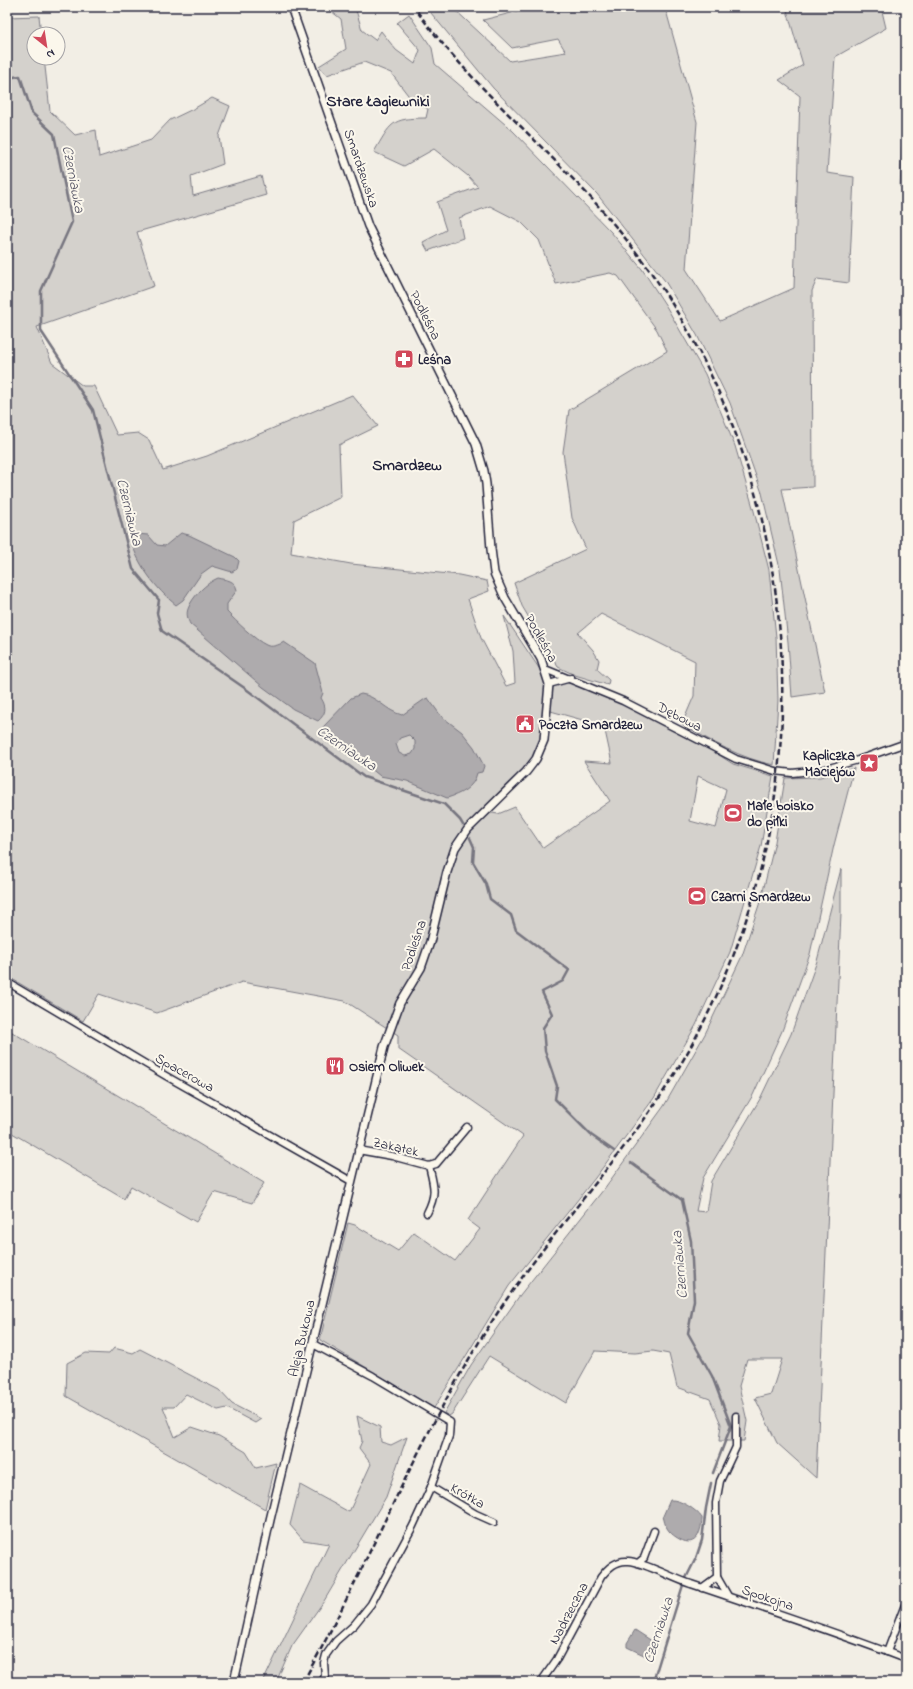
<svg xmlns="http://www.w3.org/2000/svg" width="913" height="1689" font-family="'Indie Flower',sans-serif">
	<rect width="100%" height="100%" fill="#f2eee5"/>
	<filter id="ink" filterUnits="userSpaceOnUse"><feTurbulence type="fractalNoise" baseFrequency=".025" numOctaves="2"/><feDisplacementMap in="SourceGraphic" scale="8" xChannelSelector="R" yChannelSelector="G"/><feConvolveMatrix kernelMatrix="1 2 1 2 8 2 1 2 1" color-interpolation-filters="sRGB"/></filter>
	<g filter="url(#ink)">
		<g fill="#d4d1cc" stroke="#7b7a84" fill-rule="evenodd">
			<path d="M326,7H355L362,30L375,40L381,31L396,50L415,64L420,50L397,23L409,14L432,48L435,64L513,131L611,232L642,269L666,306L705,374L735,446L754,511L769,570L776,637L778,700L774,765C740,758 712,742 682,724L694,696L695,661L601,614L578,633L593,650L599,660L597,669L609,680L608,685L575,675L558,667L522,606L514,583L586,549L572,518L563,452L569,410L667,351L657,330L618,276L610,273L556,284L539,240L521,222L490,206L459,218L463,238L428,251L423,242L446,230L437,202L478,187L468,176L434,149L404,166L374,152C391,123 391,118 426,118L428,109L411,99L391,73L364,62L327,75L319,66L346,49L341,19Z"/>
			<path d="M426,7H452L510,61L566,52L558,39L512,48L483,20L535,7H665L697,122L686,269L720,321L794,288L800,96L779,80L803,65L786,7H881L886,28L835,57L827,173L854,177L849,283L817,279L812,291L813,487L782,489L825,692L792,697L788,642L780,569L762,493L730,403L697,335L665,281L597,194L493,88Z"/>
			<path d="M39,16L41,34H34V58H44L50,111L75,135L96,130L99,157L151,140L170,120L195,108L212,98L230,106L219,136L223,164L191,176L193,196L261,176L266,195L137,232L154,286L37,327L52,363L83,386H94L117,435L138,433L149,440L163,470L207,456L352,395L378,426L339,445L341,497L294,520L291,553L351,564L459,575L487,581L489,591L468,599L481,638L506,686L515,683L513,651L504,616L549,683L571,678L674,726L733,764L773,776L761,846L730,952L696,1025L654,1098L595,1178L509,1286L434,1408L320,1340L348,1223L355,1225L398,1251L414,1232L455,1261L480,1229L468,1220L523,1136L398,1049V1035L345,1001L242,982L157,1013L99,994L83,1021L7,976V17ZM547,710L604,726L612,763L584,761L610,801L543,848L515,807L498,814L486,812L540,752ZM698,776L726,789L716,828L690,821Z"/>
			<path d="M902,147H906V187H900Z"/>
			<path d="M854,768L834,845L810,954L782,1031L753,1095L703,1178L696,1211L706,1212L711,1181L760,1099L791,1034L817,961L841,869V913L816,1478L777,1443L755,1398L771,1394L782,1359H747L739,1386L747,1421L744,1441H719L721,1424L710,1399L677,1387L669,1354L653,1351L635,1353L595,1351L566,1403L489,1356L452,1414L449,1416L444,1413L471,1365L520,1295L604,1189L664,1106L705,1034L742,956L761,899L775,842L785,778L820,777Z"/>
			<path d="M7,1029L264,1183L252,1203L214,1192L196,1222L131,1186L124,1199L7,1130Z"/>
			<path d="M114,1348L133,1353L140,1349L219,1390L232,1404L261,1419L255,1423L227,1408L218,1410L186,1394L174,1407H163L175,1437L192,1427L219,1436L246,1452L256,1468L276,1463L265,1509L66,1396L67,1363L86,1353L109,1354Z"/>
			<path d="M357,1416L380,1427L381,1442L391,1445L407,1437L386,1497L324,1601L292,1646L276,1682H263L329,1544L303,1540L290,1525L300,1485L349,1512L371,1464L359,1448L362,1441Z"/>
		</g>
		<g fill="#aeabad" stroke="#76747f" fill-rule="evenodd">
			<path d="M181,533L189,535L235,557L239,561L237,569L232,572L212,566L201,574L183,600L176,605C157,590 135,562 131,538L137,534L148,535L157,545L165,546Z"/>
			<path d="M218,578C227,580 235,580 237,590L227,604V612C236,621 255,640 266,645C271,648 279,645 284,642L315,663L323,693L321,698C327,707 326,714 318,721L293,709L263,687L190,624C188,620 186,614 188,609C192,597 206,583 218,578Z"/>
			<path d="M361,694C377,696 386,711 402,715L425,699L428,698L441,716L462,732L474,747L484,766L482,772L477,773C474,788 460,794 447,798L407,781L380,776L364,763L323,738L321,733L324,726L351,698ZM409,735L415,741V749L412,754L405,756L399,753L396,744L400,738Z"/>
			<path d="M670,1500C680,1499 697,1510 702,1518C701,1535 695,1550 676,1537C673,1535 669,1532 667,1528C665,1525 664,1520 663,1516Z"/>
			<path d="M635,1630L655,1643L648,1657L627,1647V1643Z"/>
		</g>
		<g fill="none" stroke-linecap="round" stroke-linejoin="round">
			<g stroke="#76747f" stroke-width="2.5">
				<path d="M7,78L20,76L32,113L54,134L72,222L41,291V331L93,410L133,569L159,600L157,613L162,631L246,689L364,777L444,804L460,820L463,825"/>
				<path d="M470,838L474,847L473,862L486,884L490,899L511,915L516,930L569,970L563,981L542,992L552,1014L543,1028L545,1051L557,1086L555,1099L591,1135L614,1151"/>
				<path d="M631,1163L682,1200L691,1241L694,1300L688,1333L712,1376L731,1426L713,1473"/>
				<path d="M686,1578L696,1558L702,1540L706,1508L711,1483"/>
				<path d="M653,1682L683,1585"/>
			</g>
			<g stroke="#22223b" stroke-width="9">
				<g id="minor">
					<path d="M545,669L623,701L736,759L775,771L792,773L822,770L858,760L906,743"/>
					<path d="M549,684L571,678"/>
					<path d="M7,982L166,1076L351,1181"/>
					<path d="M358,1150L392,1156L429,1166C434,1186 437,1194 427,1213"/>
					<path d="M429,1166L436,1164L467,1127"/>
					<path d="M313,1344L373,1376L450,1422L449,1436L431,1487L413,1526L371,1604L354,1625L336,1641L326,1655L324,1663L325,1676L322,1682"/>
					<path d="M431,1487L476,1514L494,1522"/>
					<path d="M638,1563L644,1558L654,1531"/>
					<path d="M717,1577L728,1596"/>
					<path d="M702,1588L717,1577L716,1503L720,1481L736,1447V1416"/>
					<path d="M887,1652L906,1602"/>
					<path d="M541,1682L557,1659L601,1577C608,1568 616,1560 628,1561C644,1562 674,1579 691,1584C763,1608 835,1632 906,1659"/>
				</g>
			</g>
			<g stroke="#22223b" stroke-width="10">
				<path id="tertiary" d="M234,1682L270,1520L384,1047L400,1003L421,968L430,942L447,872L455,848L468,829L526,772L536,759L544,740L549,684L541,659L505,598L494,573L491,549L486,484L484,471L476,444L368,226L291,7"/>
			</g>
			<use href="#minor" stroke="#fbf7ec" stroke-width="6"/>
			<use href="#tertiary" stroke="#fbf7ec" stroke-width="7"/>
			<path stroke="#22223b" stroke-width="2.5" stroke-dasharray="6 3" stroke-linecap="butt" d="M303,1682C369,1564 418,1437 491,1323C548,1233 624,1158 679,1067C816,838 816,552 683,322C657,277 625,236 591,198C532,134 465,78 414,7"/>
		</g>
	</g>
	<defs>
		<g id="pharmacy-square" transform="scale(1)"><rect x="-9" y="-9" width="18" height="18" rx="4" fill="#d1495b" stroke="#fbf7ec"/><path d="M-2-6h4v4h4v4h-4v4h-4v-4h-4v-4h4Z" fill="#fff"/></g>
		<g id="civic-square" transform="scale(1)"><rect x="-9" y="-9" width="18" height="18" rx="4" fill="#d1495b" stroke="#fbf7ec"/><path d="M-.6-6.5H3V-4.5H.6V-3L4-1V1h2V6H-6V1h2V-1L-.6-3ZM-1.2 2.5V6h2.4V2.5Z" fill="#fff"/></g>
		<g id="sight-square" transform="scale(1)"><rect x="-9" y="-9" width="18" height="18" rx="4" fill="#d1495b" stroke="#fbf7ec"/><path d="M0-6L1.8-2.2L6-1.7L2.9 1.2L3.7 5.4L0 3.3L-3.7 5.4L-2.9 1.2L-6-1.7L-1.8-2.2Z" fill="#fff"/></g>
		<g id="stadium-square" transform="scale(1)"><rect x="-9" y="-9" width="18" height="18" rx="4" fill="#d1495b" stroke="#fbf7ec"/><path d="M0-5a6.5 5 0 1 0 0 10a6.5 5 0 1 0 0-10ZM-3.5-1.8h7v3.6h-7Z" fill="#fff"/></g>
		<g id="restaurant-square" transform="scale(1)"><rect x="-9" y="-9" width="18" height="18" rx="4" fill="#d1495b" stroke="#fbf7ec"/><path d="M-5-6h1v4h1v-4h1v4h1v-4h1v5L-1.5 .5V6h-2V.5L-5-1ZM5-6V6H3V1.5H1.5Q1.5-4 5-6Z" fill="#fff"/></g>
	</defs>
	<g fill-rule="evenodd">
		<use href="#pharmacy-square" x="404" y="359"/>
		<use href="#civic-square" x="525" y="724"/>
		<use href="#sight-square" x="869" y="763"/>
		<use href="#stadium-square" x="733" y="813"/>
		<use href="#stadium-square" x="697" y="896"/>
		<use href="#restaurant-square" x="335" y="1066"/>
	</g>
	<g text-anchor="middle" stroke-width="4" stroke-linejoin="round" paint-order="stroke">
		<g font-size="14" fill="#22223b" stroke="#fbf7ec">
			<text transform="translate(362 168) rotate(71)" y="5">Smardzewska</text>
			<text transform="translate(426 315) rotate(63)" y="5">Podleśna</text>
			<text transform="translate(542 638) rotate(61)" y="5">Podleśna</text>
			<text transform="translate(680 716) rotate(27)" y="5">Dębowa</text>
			<text transform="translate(413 945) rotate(-71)" y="5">Podleśna</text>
			<text transform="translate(185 1072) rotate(29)" y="5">Spacerowa</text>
			<text transform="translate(396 1146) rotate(13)" y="5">Zakątek</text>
			<text transform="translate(301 1338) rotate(-77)" y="5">Aleja Bukowa</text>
			<text transform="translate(468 1495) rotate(30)" y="5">Krótka</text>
			<text transform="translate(768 1597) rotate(19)" y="5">Spokojna</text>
			<text transform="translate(568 1613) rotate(-62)" y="5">Nadrzeczna</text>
		</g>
		<g font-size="14" font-weight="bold" fill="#22223b" stroke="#fbf7ec" text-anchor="start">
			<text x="418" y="364">Leśna</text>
			<text x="539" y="729">Poczta Smardzew</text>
			<text x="855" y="760" text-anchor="end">Kapliczka<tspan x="855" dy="16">Maciejów</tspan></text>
			<text x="747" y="810">Małe boisko<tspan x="747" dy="16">do piłki</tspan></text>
			<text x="711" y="901">Czarni Smardzew</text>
			<text x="349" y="1071">Osiem Oliwek</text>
		</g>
		<g font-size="15" font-style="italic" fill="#535263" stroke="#fbf7ec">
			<text transform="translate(74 179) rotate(79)" y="5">Czerniawka</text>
			<text transform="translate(130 512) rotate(76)" y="5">Czerniawka</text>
			<text transform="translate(347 748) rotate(34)" y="5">Czerniawka</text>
			<text transform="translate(679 1265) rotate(-95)" y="5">Czerniawka</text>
			<text transform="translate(658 1630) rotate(-72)" y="5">Czerniawka</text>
		</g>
		<g font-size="16" font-weight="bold" fill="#22223b" stroke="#fbf7ec">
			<text x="378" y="106">Stare Łagiewniki</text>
			<text x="407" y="470">Smardzew</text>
		</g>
	</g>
	<rect width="913" height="1689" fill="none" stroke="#fbf7ec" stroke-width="24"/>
	<rect x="12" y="12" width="889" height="1665" fill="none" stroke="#22223b" stroke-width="1.5" filter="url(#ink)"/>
	<g transform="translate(46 46) rotate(150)"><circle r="19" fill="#fbf7ec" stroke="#a4a2a5"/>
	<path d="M0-3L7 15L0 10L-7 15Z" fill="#d1495b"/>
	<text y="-6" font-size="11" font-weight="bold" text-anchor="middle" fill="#22223b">N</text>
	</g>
</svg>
